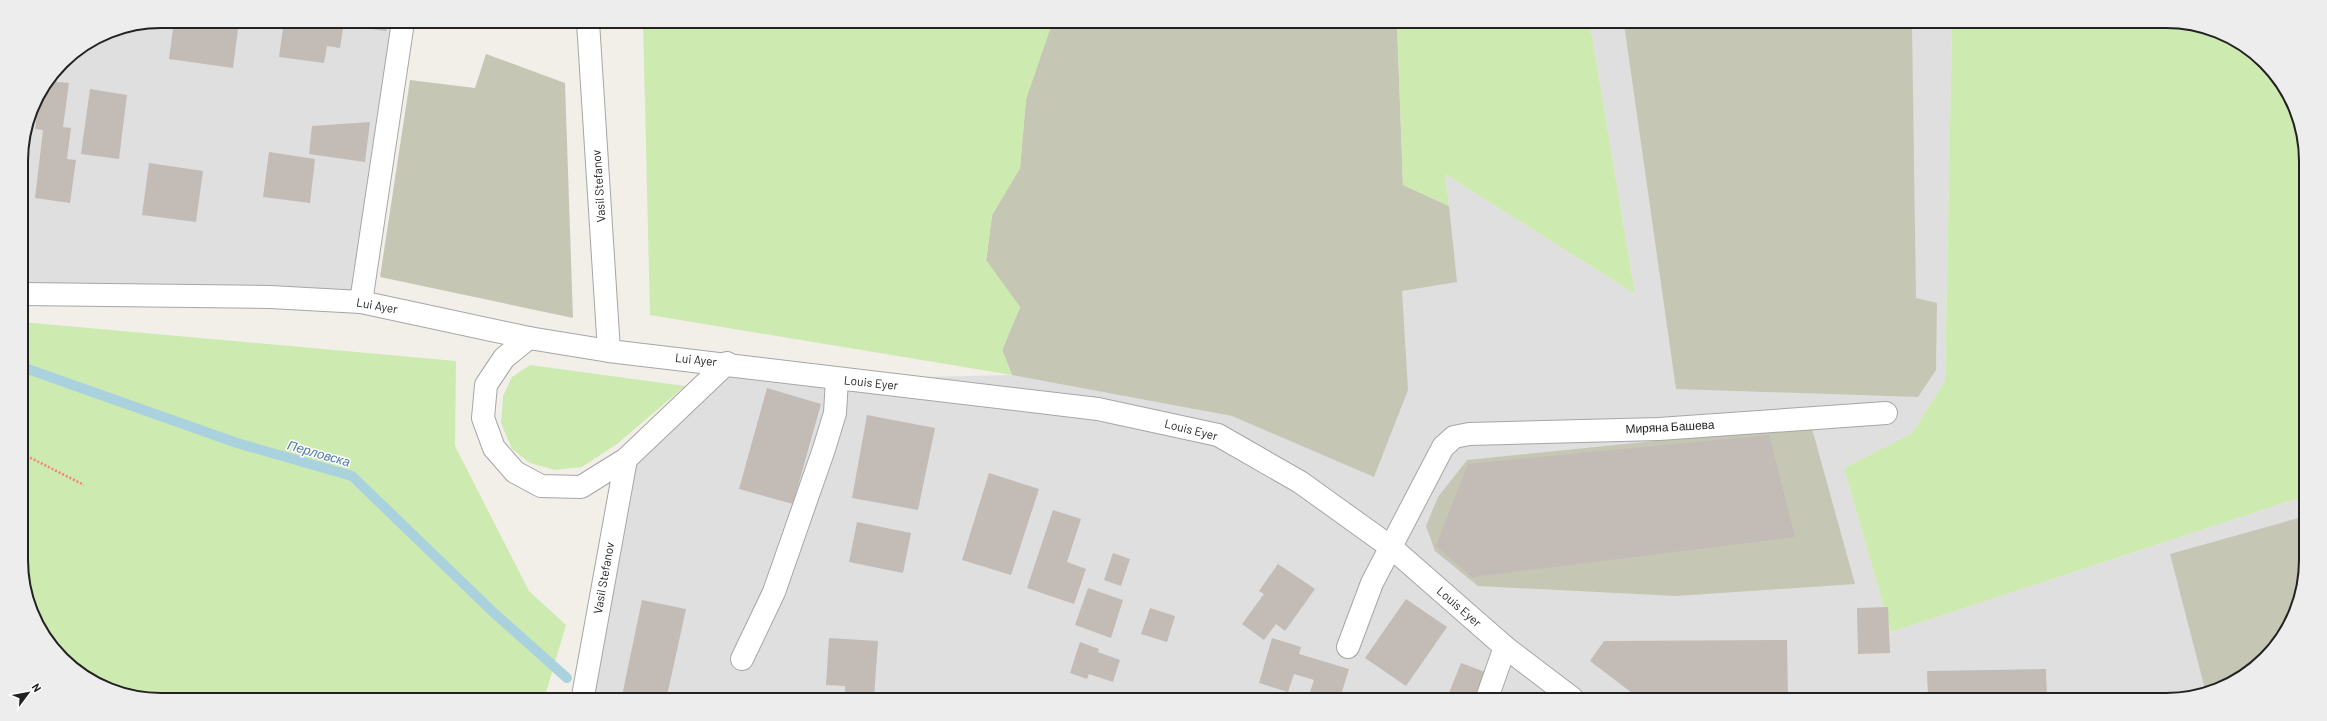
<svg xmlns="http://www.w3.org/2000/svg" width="2327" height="721" font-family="Barlow,sans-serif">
	<rect width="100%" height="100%" fill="#f2efe9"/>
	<g fill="#e0dfdf">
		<path d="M161,21L403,22L361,302L22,300L21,152L32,107L62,62L108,32Z"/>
		<path d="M1052,23L1397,24L1404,185L1449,206L1445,174L1635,294L1590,24L1952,25L1945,381L1912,433L1844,468L1891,632L2302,497L2301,596L2282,638L2251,671L2219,689L2175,700L583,696L626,459L727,363L837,379L1012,375L1020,307L986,261L1020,168L1026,99Z"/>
	</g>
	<g fill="#c6c6b4">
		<path d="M1052,23L1397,24L1403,185L1449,206L1457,282L1402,291L1408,390L1374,477L1232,416L1012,375L1002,350L1020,307L986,261L992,215L1020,168L1026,99Z"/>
		<path d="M1624,24L1912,25L1916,298L1937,303L1936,370L1918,397L1676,389Z"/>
		<path d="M486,54L565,83L573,318L380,277L410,80L475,88Z"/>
		<path d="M1811,425L1855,584L1676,596L1478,586L1435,551L1426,526L1438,497L1467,460Z"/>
		<path d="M2302,517L2301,596L2282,638L2251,671L2219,689L2206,693L2170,554Z"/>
	</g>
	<g fill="#cdeab0">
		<path d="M643,22L1052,23L1026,99L1020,168L992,215L986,260L1020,307L1002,350L1012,375L650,315Z"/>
		<path d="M1397,24H1590L1635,294L1445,174L1449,206L1403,185Z"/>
		<path d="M1952,25L2202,26L2236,40L2271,69L2303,134L2302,497L1891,632L1844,468L1912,433L1945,381Z"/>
		<path d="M22,322L456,361L455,446L529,591L566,625L545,696L125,695L91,681L56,652L24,587Z"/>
		<path d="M530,365L685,386L617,444L582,467L555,470L530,463L512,449L501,423L503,396L512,377Z"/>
	</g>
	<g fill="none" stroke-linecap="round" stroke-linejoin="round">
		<path stroke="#aad2de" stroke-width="10" d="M22,367L237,443L352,476L493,612L567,678"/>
	</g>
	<g fill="#c3bbb5">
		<path d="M174,21H218L217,27L238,29L233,68L169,59Z"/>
		<path d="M284,21H344L340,48L327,46L324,63L279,57Z"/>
		<path d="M349,21H357L387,22L386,31L349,26Z"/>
		<path d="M49,81L69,83L63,127L71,128L67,159L76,160L70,203L35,198L43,130L35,129L40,96Z"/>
		<path d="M90,89L127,95L119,159L81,154Z"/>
		<path d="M370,122L365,162L309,154L312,126Z"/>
		<path d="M269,152L315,159L310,203L263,197Z"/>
		<path d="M149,163L203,171L196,222L142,215Z"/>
		<path d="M767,388L821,404L793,504L739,489Z"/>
		<path d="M867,415L935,428L918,510L852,498Z"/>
		<path d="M1769,435L1795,537L1472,577L1436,546L1468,464Z"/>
		<path d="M989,473L1039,489L1011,575L962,560Z"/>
		<path d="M1053,510L1081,519L1067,562L1086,569L1074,604L1027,588Z"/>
		<path d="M857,522L911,533L903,573L849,562Z"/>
		<path d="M1113,553L1130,559L1121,586L1104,580Z"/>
		<path d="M1278,564L1315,589L1285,631L1276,624L1264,640L1242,624L1264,594L1259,591Z"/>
		<path d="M1088,588L1123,600L1111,638L1075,625Z"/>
		<path d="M1406,599L1447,627L1406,686L1365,658Z"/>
		<path d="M642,600L686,609L667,696H622Z"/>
		<path d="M1888,607L1890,653L1858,654L1857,608Z"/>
		<path d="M1150,608L1175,616L1167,642L1141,634Z"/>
		<path d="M829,638L878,641L874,697H845V686L826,685Z"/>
		<path d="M1272,638L1301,647L1299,654L1349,669L1340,698H1317L1318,694L1310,692L1314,680L1294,674L1288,692L1259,683Z"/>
		<path d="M1787,640L1788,699H1640L1590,661L1604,641Z"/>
		<path d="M1080,642L1099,649L1098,652L1120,660L1113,682L1089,674L1087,679L1070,673Z"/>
		<path d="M1461,663L1488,673L1478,698H1447Z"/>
		<path d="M2046,669L2047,699H1928L1927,671Z"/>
		<path d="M1881,692V699H1849V693Z"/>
	</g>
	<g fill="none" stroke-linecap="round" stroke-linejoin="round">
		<g stroke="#a6a6a6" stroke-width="24">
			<g id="minor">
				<path d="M588,22L609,351"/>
				<path d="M22,294L270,297L361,302L529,338L609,351L1098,409L1218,435L1300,482L1392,548L1505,647L1572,698"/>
				<path d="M361,302L403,22"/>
				<path d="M529,338L504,358L486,385L483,418L494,448L515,472L541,486L581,487L626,459L727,363"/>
				<path d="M1348,647L1372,583L1443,447L1454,437L1469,434L1659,429L1886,413"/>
				<path d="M742,659L774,592L824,449L835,413L837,379"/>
				<path d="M583,696L626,459"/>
				<path d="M1487,698L1505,647"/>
			</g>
		</g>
		<path stroke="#f88174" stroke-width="2.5" stroke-dasharray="2 2" stroke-linecap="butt" d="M23,454L84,485"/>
		<use href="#minor" stroke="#fff" stroke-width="22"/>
	</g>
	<g text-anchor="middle" stroke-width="3" stroke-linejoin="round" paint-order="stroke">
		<g font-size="12" fill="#222" stroke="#fff">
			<text transform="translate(599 186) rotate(-94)" y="4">Vasil Stefanov</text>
			<text transform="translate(377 306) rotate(10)" y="4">Lui Ayer</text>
			<text transform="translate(696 360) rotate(6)" y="4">Lui Ayer</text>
			<text transform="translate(871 383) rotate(6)" y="4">Louis Eyer</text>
			<text transform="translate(1670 427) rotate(-3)" y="4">Миряна Башева</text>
			<text transform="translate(1191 430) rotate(14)" y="4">Louis Eyer</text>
			<text transform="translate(604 578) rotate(-80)" y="4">Vasil Stefanov</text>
			<text transform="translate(1459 607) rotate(41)" y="4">Louis Eyer</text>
		</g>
		<g font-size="13" font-style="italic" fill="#4b7aa9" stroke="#fff">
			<text transform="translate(319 453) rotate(16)" y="5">Перловска</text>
		</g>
	</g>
	<path d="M0 0H2327V721H0ZM161 28H2166A133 133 0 0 1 2299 161V560A133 133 0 0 1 2166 693H161A133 133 0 0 1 28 560V161A133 133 0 0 1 161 28Z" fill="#ededed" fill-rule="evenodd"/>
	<path fill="none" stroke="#222" stroke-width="2" d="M161 28H2166A133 133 0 0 1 2299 161V560A133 133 0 0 1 2166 693H161A133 133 0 0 1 28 560V161A133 133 0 0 1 161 28Z"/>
	<g transform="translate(28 693) rotate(58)" stroke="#ffffff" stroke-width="3" paint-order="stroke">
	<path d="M0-3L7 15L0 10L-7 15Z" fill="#222222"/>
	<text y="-6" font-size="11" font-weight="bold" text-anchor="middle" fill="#222222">N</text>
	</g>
</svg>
